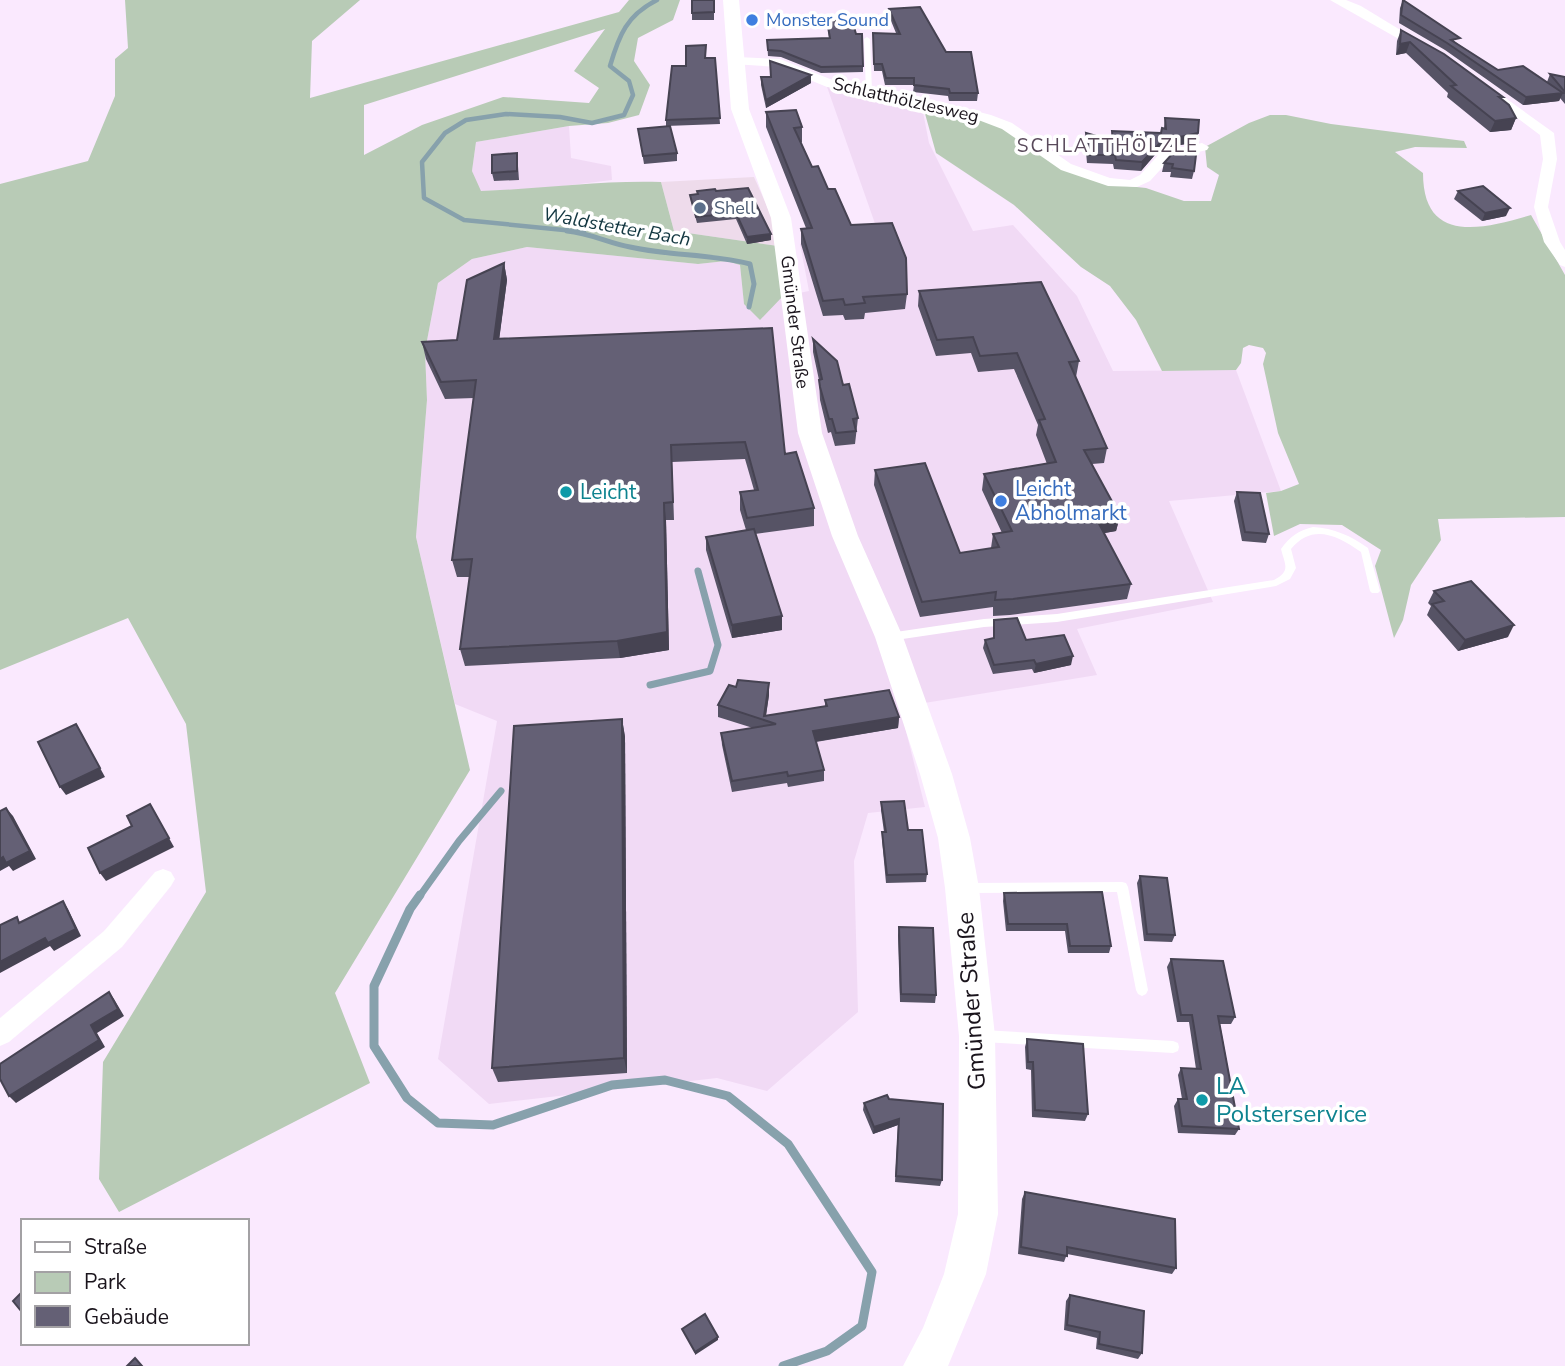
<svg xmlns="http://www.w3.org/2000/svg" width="1565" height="1366" font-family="'Nunito Sans',sans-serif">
	<rect width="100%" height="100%" fill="#fae9fe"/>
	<path fill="#eedbeb" d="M754,177L785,247L674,231L661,182Z"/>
	<g fill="#f1daf5">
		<path d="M826,84L893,98L922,107L929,143L973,231L1013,225L1077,296L1113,371L1236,370L1281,491L1169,501L1213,602L1077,629L1097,675L900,707L925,807L868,813L854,861L858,1012L767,1091L717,1078L489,1104L438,1059L497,721L455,704L416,537L427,400L425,351L438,283L472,259L527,247L698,264L726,261L740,265L744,304L809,291L800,244L879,235Z"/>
		<path d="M569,126L571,158L611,166L612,180L539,189L480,191L472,171L476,142Z"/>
	</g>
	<g fill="#b8cbb6" fill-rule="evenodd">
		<path d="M125,0H360L312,41L310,98L619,12L629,0H680L673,20L638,38L634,61L650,85L639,115L608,123L569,126L476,142L472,171L481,191C541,189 601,180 661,182L674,231L785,247L783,296L760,320L744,304L740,265L726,261L698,264L527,247L472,259L438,283L425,351L427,400L416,537L470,770L335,993L370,1083L119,1212L99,1179L103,1062L206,892L186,724L128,618L0,670V184L88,161L115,96V59L128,48ZM605,29L574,71L599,88L589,103L503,97L422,125L364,155V105Z"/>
		<path d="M928,107L1001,124L1036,150L1118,185L1146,188L1184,201H1211L1219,175L1207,167L1205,147L1249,123L1270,115H1286L1331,124L1464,141L1467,148L1415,147L1395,152L1423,173C1423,245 1483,229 1531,215L1565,275V517L1438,519L1441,540L1411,585L1403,620L1394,638L1375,566L1381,550L1342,525L1300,524L1274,536L1266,493L1281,491L1299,484L1278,433L1263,364L1266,353L1263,348L1249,345L1243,348L1241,363L1236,370L1162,371L1136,320L1110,286L1081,267L1014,205L936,153L924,110Z"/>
	</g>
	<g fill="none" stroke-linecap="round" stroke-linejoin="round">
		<path stroke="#87a1ac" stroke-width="4.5" d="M584,232L464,220L424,198L422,162L445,133L466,120L506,114L560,117L592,123L624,115L633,95L629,81L610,66C619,35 627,15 657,0"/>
		<path stroke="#87a1ac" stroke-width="5" d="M567,231C590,233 608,243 630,247C670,256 711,254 750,264L754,284L749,307"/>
		<g stroke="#87a1ac" stroke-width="7">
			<path d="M650,685L710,671L718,645L698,571"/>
			<path d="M419,897L459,841L501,791"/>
		</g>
		<path stroke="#87a1ac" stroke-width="9" d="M420,895L410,909L374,986V1046L407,1098L438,1123L493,1125L612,1085L665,1080L728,1096L788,1144L872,1272L862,1326L827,1351L783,1366"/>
		<g fill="#fff" fill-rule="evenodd">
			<path d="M867,37L870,39L872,91L869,93L866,91L864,39Z"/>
			<path d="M1313,527C1334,528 1351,536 1368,548L1380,591L1378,593H1372L1370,591L1361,552C1337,535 1312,523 1291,549L1296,568L1290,579L1276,586L1057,622L984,627L889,641L884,637L889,633L984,619L1057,614L1274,580C1291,571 1285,565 1281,549C1290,536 1298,531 1313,527Z"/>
			<path d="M1122,882L1126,883L1128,887L1148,990L1146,994L1142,996L1138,994L1136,990L1117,892L965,893L961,892L959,888L961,884L965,883Z"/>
			<path d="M983,1030L1173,1041L1178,1043L1179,1047L1178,1051L1173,1053L983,1042L978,1040L977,1036L978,1032Z"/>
		</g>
		<g fill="#fff" fill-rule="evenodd">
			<path d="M1330,0H1346L1361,6L1430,48L1424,52L1420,51Z"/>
			<path d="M736,57L780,59L835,81L897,91L991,115L1012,123L1071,164L1110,178L1130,180L1140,175L1161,152L1202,143L1209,147L1207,150L1171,158L1150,181L1137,187L1108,186L1061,170L1002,129L981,121L896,99L827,87L778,67L732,64V58Z"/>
			<path d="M1486,84L1554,133L1557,159L1548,207L1560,242L1565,250V267L1560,265L1544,242L1534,207L1543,159L1540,135L1481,91L1480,88Z"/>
			<path d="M163,869L171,872L175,879L171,886L122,947L9,1042L0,1046V1018L104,931L155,872Z"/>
		</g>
		<path fill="#fff" fill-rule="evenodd" d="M723,0H739L749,109L791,218L822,433L858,536L903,637L952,774L970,838L979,888L995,1036L998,1214L986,1274L948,1366H903L923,1328L944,1274L958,1214L959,1036L945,888L938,838L920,774L875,637L832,536L798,433L771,218L731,109Z"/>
	</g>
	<g fill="#565365">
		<rect x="692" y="0" width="22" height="20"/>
		<path d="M1403,0L1458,44L1498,70L1547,82L1550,74L1565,77V104L1560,98L1559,101L1523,105L1445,50L1399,23L1400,8Z"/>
		<path d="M889,9L946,52L978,93L977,101H949L948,96L913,92L914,85H885L882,71H874L873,40V33H896L889,16Z"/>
		<path d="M827,21L863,66V72L821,73L781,57L768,56L767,40L829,38Z"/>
		<path d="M1401,30L1502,99L1516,118L1511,130L1490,132L1447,97L1448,93L1406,53L1396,55L1397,41Z"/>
		<path d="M706,58H715L720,124L666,126V120L686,66Z"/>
		<path d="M770,61L811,75V83L766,108L761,85V77H771Z"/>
		<path d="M766,112L802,127V142H801L812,167L828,189L851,225L907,294L905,309L865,313L864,319L845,320L843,315L823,316L801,244V229L806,228L766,127Z"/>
		<path d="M1165,118L1196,142L1160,149L1141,171L1114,169L1113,164L1087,163L1085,141L1086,133L1111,140L1112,131L1161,133L1164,128Z"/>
		<path d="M638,129L677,153V161L644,164Z"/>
		<path d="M1174,152L1194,171L1192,179L1170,177L1171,172H1162L1164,163Z"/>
		<path d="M517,153L519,180L494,181L492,173Z"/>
		<path d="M697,191H716L771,240L747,244L736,219L697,223L691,201L690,195L697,194Z"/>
		<path d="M1458,191L1506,216L1482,221L1454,199Z"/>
		<path d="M504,263L507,280L499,339L785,454L814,508V526L755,534L782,630L732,638L706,550V537L746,530L740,510V492L754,490L745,459L672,462L674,520H666L669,650L620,658L465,666L460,649L470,577H457L452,560L474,398L445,399L426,359L422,342L457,340Z"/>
		<path d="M919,291L1079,361L1076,377H1075L1107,448L1104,463L1092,464L1120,516L1116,531L1104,533L1131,584L1127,599L1010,615L993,616V607L920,617L874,485L875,470L960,553L991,548L993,534L1002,533L982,490L984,474L1047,464L1036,435L1038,425L1014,369L978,372L971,353L936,356L918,306Z"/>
		<path d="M813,339L843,385L858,418L855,444L835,446L831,432L828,433L820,400L819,380L813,352Z"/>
		<path d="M1237,492L1269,534L1266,543L1242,541L1234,501Z"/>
		<path d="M1434,591L1508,637L1458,651L1427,615L1431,606L1428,603Z"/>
		<path d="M994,620L1026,640L1071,665L1034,673L1032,669L993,674L983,648L985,640L993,638Z"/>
		<path d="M769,695L766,716L825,707V700L899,717L898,728L816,742L824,770V781L788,787L787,783L732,792L722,745L721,733L753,728L718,717V705Z"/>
		<path d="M622,719L625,737L627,1073L498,1082L492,1068Z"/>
		<path d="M881,802L908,830L927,874L926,882L886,883L882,840V832H884L881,810Z"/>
		<path d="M1140,876L1175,935L1172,942L1144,941L1137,883Z"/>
		<path d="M1004,893L1111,946L1109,953H1068L1065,931H1006L1003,901Z"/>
		<path d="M899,927L936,995L935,1003L900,1002L898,935Z"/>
		<path d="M1171,959L1235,1017L1231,1024H1220L1239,1129L1235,1135L1178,1133L1174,1106L1178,1099H1182L1178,1075L1181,1068L1196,1069L1189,1022H1177L1167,967Z"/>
		<path d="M1027,1039L1088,1114L1085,1121L1032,1117L1031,1070L1026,1069L1025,1047Z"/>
		<path d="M889,1099L942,1180L940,1186L895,1182L898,1125L873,1134L863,1110L864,1103Z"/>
		<path d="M1025,1192L1176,1268L1172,1274L1067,1254L1064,1262L1018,1254L1022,1199Z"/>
		<path d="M1070,1295L1142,1353L1138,1359L1096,1349L1097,1338L1064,1330L1066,1301Z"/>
	</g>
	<g fill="#464352">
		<path d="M1410,42L1406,53L1396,55L1400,44Z"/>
		<path d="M811,75V83L766,108V100Z"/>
		<path d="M1563,93L1559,101L1523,105L1526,97Z"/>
		<path d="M1516,118L1511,130L1490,132L1495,121Z"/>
		<path d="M1198,133L1196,142L1160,149L1141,171L1142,162L1162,141Z"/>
		<path d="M1510,208L1506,216L1482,221L1485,213Z"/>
		<path d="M771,234V240L747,244V237Z"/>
		<path d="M504,263L507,280L497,356L494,339Z"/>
		<path d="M664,503L666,520L669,650L620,658L617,641Z"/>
		<path d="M1120,516L1116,531L1094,535L1097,520Z"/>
		<path d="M782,616V630L732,638V625Z"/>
		<path d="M1514,625L1508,637L1458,651L1465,640Z"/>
		<path d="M1073,656L1071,665L1034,673L1036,664Z"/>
		<path d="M769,683V695L765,721L764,716Z"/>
		<path d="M899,717L898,728L813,742V731Z"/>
		<path d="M622,719L625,737L627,1073L624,1058Z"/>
		<path d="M76,724L105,777L66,795L60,787Z"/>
		<path d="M6,808L13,816L36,859L13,871L9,866L0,871V859Z"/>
		<path d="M155,813L174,847L106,881L100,873Z"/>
		<path d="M63,901L68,909L81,936L54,951L50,946L0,973V962Z"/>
		<path d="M109,992L114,999L124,1016L97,1033L105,1047L16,1103L9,1096L91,1025Z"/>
		<path d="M899,1119L898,1125L873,1134L874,1127Z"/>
		<path d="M718,1337V1340L695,1355V1352Z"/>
	</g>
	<g fill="#646075" stroke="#464352" stroke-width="2">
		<path d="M692,0H714V12L692,13Z"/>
		<path d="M1403,0L1460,38L1451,40L1498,70L1523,66L1563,93L1526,97L1447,43L1401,15Z"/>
		<path d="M920,7L946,52H971L978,93H950L949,89L914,85V78H886L882,64H874L873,33L900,34L889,9Z"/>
		<path d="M852,20L856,34H862L863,66L821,67L781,51L768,50L767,40L830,38L827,21Z"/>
		<path d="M1401,30L1444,54L1503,97H1499L1509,105L1516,118L1495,121L1451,86L1456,85L1410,42L1400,44Z"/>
		<path d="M706,45L705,58H715L720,118L666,120L672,66H686V46Z"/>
		<path d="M770,61L811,75L766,100L761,77H771Z"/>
		<path d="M1550,74L1565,77V92Z"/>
		<path d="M796,110L802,127L794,128L812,167L818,166L828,189H835L851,225L892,223L906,258L907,294L863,297L865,303L845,305L843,299L823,301L801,229L812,228L766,112Z"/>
		<path d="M1165,118L1199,120L1198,133L1162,141L1142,162L1116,160L1115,155H1089L1086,133L1113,141L1112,131L1161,133L1162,128L1166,129Z"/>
		<path d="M670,126L677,153L643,156L638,129Z"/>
		<path d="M1197,147L1194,171L1172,168L1173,164L1164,163L1174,152Z"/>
		<path d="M517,153V171L492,173V155Z"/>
		<path d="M1483,186L1510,208L1485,213L1458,191Z"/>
		<path d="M748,188L771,234L747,237L736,213L696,217L690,195L698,194L697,191L715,189L716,191Z"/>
		<path d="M504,263L494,339L772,328L785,454L796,452L814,508L747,518L740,492L758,490L745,442L671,445L673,502L664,503L667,632L617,641L460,649L472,559L452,560L476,380L441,382L422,342L457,340L467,280Z"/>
		<path d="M1041,282L1079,361L1069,362L1107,448L1084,450L1120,516L1097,520L1131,584L1013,599L995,600L996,592L922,602L875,470L925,463L960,553L999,547L993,534L1012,531L984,474L1056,462L1039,420L1045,419L1017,353L980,356L973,337L937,340L919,291Z"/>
		<path d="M813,339L837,361L843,385L849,384L858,418L853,419L856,431L836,433L832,419H829L820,387L819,380L822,379Z"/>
		<path d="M1237,492L1260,493L1269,534L1245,532Z"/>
		<path d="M754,529L782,616L732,625L706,537Z"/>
		<path d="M1471,581L1514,625L1465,640L1432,604L1444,601L1434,591Z"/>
		<path d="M1017,618L1026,640L1064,635L1073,656L1036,664L1034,660L994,665L985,640L994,638V620Z"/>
		<path d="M738,680L769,683L764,716L827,706L825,700L889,690L899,717L813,731L824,770L788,776L787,772L732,781L721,733L776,724L718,705L729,685L736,687Z"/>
		<path d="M622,719L624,1058L492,1068L514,726Z"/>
		<path d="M76,724L100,768L60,787L38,742Z"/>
		<path d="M904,801L908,830H922L927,874L887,875L882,832H886L881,802Z"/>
		<path d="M150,804L169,838L100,873L88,848L132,826L127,816Z"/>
		<path d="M6,808L30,851L6,863L3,857L0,859V811Z"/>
		<path d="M1140,876L1167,878L1175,935L1147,934Z"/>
		<path d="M1102,892L1111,946H1070L1067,924H1008L1004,893Z"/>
		<path d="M63,901L76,929L48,943L45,938L0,962V925L17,917L19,923Z"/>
		<path d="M899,927L933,928L936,995L901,994Z"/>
		<path d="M1171,959L1223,961L1235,1017L1218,1016L1239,1129L1182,1126L1178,1099H1187L1181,1068L1201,1069L1192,1015H1181Z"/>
		<path d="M109,992L118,1009L91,1025L99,1040L9,1096L0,1079V1064Z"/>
		<path d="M1027,1039L1083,1044L1088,1114L1035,1110L1033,1062H1028Z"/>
		<path d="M887,1095L889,1099L943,1104L942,1180L896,1176L899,1119L874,1127L864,1103Z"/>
		<path d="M1025,1192L1175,1219L1176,1268L1067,1247V1256L1021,1247Z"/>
		<path d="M23,1291V1323L21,1324V1311L13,1301Z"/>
		<path d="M1070,1295L1144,1311L1142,1353L1099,1344L1100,1332L1067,1325Z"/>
		<path d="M705,1314L718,1337L695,1352L682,1329Z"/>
		<path d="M135,1358L142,1366H127Z"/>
	</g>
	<g fill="#3f7fe0" stroke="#fff" stroke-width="2.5">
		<circle cx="752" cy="20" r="7"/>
		<circle cx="1001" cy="501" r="7"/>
	</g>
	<circle fill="#5c6f8a" stroke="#fff" stroke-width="2.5" cx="700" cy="208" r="7"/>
	<g fill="#0f9aa8" stroke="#fff" stroke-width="2.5">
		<circle cx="566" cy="492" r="7"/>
		<circle cx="1202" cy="1100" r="7"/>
	</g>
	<g text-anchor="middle" stroke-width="7" stroke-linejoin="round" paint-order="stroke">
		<g font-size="18" fill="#366cbe" stroke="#fff" text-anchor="start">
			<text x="766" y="26">Monster Sound</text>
		</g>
		<g font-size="18" fill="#1a141c" stroke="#fff">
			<text transform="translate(906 100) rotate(13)" y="6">Schlatthölzlesweg</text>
			<text transform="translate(795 322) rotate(83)" y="6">Gmünder Straße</text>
		</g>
		<g font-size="18" fill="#4e5e75" stroke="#fff" text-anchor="start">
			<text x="714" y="214">Shell</text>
		</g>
		<g font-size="19" letter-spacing="2" fill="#594a5b" stroke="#fff">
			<text x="1108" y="152">SCHLATTHÖLZLE</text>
		</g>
		<g font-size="19" font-style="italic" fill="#133741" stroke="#fff">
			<text transform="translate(617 226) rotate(10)" y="7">Waldstetter Bach</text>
		</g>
		<g font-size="21" fill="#366cbe" stroke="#fff" text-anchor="start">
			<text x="1015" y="496">Leicht<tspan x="1015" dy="24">Abholmarkt</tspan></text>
		</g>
		<g font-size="21" fill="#0d838f" stroke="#fff" text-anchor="start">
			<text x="580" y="499">Leicht</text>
		</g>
		<g font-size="24" fill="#1a141c" stroke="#fff">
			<text transform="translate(971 1001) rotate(-94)" y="8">Gmünder Straße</text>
		</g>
		<g font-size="24" fill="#0d838f" stroke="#fff" text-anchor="start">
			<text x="1216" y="1094">LA<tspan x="1216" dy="28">Polsterservice</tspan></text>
		</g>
	</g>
	<rect x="21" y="1219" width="228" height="126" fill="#ffffff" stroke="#a3a1a4" stroke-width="2"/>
	<rect x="35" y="1242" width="35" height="10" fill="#ffffff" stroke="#a3a1a4" stroke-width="2"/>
	<text x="84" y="1254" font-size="21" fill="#1a141c">Straße</text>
	<rect x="35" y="1272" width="35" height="21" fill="#b8cbb6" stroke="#a3a1a4" stroke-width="2"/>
	<text x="84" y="1289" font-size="21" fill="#1a141c">Park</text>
	<rect x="35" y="1306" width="35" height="21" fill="#646075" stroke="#a3a1a4" stroke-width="2"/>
	<text x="84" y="1324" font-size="21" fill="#1a141c">Gebäude</text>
</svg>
